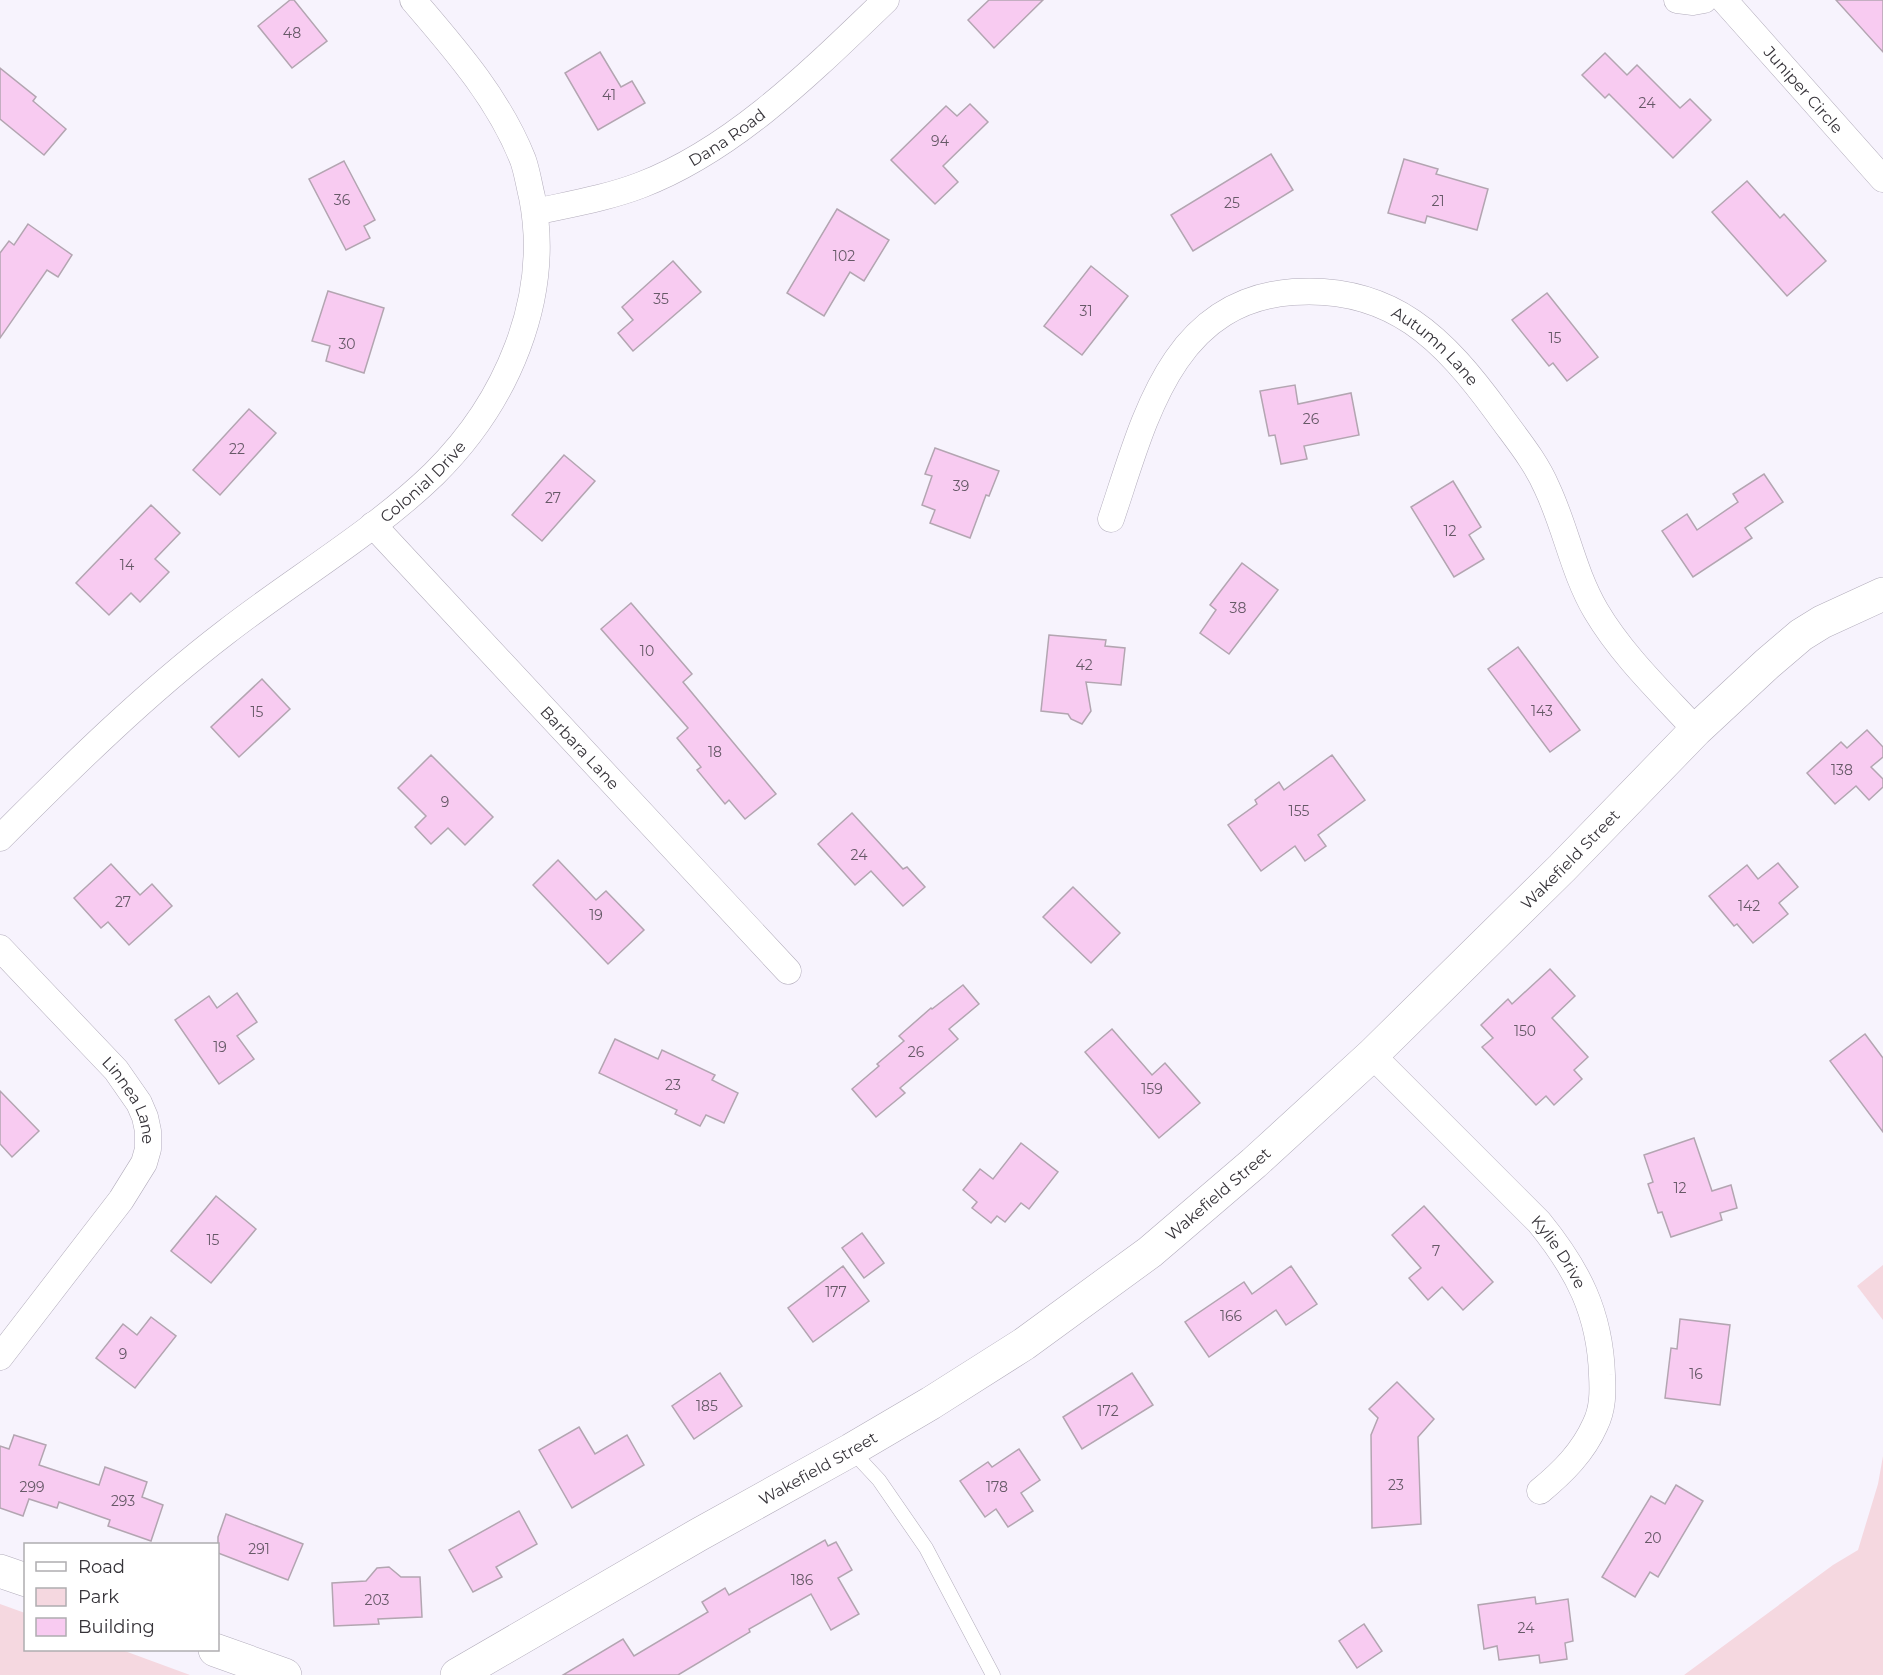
<svg xmlns="http://www.w3.org/2000/svg" width="1883" height="1675" font-family="Montserrat,sans-serif">
	<rect width="100%" height="100%" fill="#f7f3fd"/>
	<g fill="#f5d8e0">
		<path d="M1883,1265V1320L1857,1286Z"/>
		<path d="M1883,1456V1675H1684L1833,1565L1858,1550L1878,1484Z"/>
		<path d="M0,1604L25,1613L26,1650H122L190,1675H0Z"/>
	</g>
	<g fill="#f8cbf1" stroke="#b3a5b1" stroke-width="1.5">
		<path d="M290,0H294L327,41L292,68L258,26Z"/>
		<path d="M989,0H1043L994,48L968,20Z"/>
		<path d="M1836,0H1883V52Z"/>
		<path d="M600,52L621,87L632,81L645,103L598,130L565,73Z"/>
		<path d="M1605,53L1627,75L1637,65L1680,108L1690,99L1711,120L1673,158L1609,94L1605,98L1582,75Z"/>
		<path d="M0,68L36,97L33,101L66,129L44,155L0,119Z"/>
		<path d="M970,104L988,122L943,166L958,182L935,204L891,160L946,106L957,116Z"/>
		<path d="M1271,154L1293,190L1193,251L1171,215Z"/>
		<path d="M1404,159L1438,169L1436,174L1488,189L1477,230L1427,216L1425,223L1388,213Z"/>
		<path d="M344,161L375,220L364,226L370,238L346,250L309,179Z"/>
		<path d="M1747,181L1780,218L1784,214L1826,261L1787,296L1712,212Z"/>
		<path d="M837,209L889,240L864,281L850,272L824,316L787,293Z"/>
		<path d="M28,224L72,255L58,277L47,270L0,338V253L9,241L14,245Z"/>
		<path d="M673,261L701,292L633,351L618,333L633,320L622,307Z"/>
		<path d="M1091,266L1128,296L1082,355L1044,326Z"/>
		<path d="M328,291L384,308L364,373L326,361L330,346L312,341Z"/>
		<path d="M1547,293L1598,357L1567,381L1553,363L1549,366L1512,320Z"/>
		<path d="M1295,385L1298,404L1351,393L1359,435L1304,446L1307,459L1281,464L1275,435L1269,436L1260,391Z"/>
		<path d="M249,409L276,433L220,495L193,470Z"/>
		<path d="M935,448L999,471L989,496L986,495L970,538L930,523L935,510L922,505L932,476L925,474Z"/>
		<path d="M564,455L595,481L542,541L512,515Z"/>
		<path d="M1764,474L1783,502L1745,528L1752,538L1693,577L1662,531L1687,514L1697,530L1738,502L1733,494Z"/>
		<path d="M1453,481L1481,527L1469,535L1484,559L1454,577L1411,507Z"/>
		<path d="M151,505L180,533L155,559L169,572L140,602L131,593L109,615L76,583Z"/>
		<path d="M1242,563L1278,590L1229,654L1200,633L1216,610L1210,605Z"/>
		<path d="M631,603L692,674L683,682L776,794L745,819L729,800L725,804L697,770L701,767L677,738L688,728L601,629Z"/>
		<path d="M1049,635L1106,640L1105,646L1125,648L1121,685L1086,682L1091,711L1082,724L1071,719L1068,714L1041,711Z"/>
		<path d="M1518,647L1580,730L1550,752L1488,669Z"/>
		<path d="M262,679L290,709L239,757L211,727Z"/>
		<path d="M1867,730L1883,747V757L1871,767L1883,779V787L1869,800L1856,786L1835,804L1807,773L1841,742L1847,748Z"/>
		<path d="M431,755L493,817L465,845L448,828L431,844L415,827L426,816L398,788Z"/>
		<path d="M1332,755L1365,800L1318,835L1326,846L1305,861L1295,846L1261,871L1228,825L1257,804L1255,800L1279,782L1284,790Z"/>
		<path d="M852,813L903,869L907,867L925,887L903,906L871,871L855,885L818,844Z"/>
		<path d="M558,860L596,900L606,891L644,930L608,964L533,885Z"/>
		<path d="M1778,863L1798,887L1779,903L1788,914L1753,943L1737,924L1734,926L1709,896L1747,865L1758,879Z"/>
		<path d="M111,864L140,895L152,884L172,906L129,945L108,922L101,928L74,898Z"/>
		<path d="M1073,887L1120,933L1091,963L1043,917Z"/>
		<path d="M1550,969L1575,996L1552,1018L1588,1057L1574,1070L1582,1079L1554,1105L1546,1096L1536,1105L1482,1047L1493,1038L1481,1025L1508,999L1512,1004Z"/>
		<path d="M963,985L979,1004L949,1029L958,1039L900,1088L905,1093L876,1117L852,1089L879,1066L877,1064L904,1041L899,1036L931,1008L932,1009Z"/>
		<path d="M237,993L257,1022L237,1036L254,1059L219,1084L175,1020L209,996L217,1008Z"/>
		<path d="M1112,1029L1152,1075L1165,1063L1200,1103L1159,1138L1085,1052Z"/>
		<path d="M1865,1034L1883,1058V1132L1830,1061Z"/>
		<path d="M615,1039L658,1059L662,1050L715,1075L712,1080L738,1093L724,1123L706,1115L700,1126L675,1114L677,1110L599,1073Z"/>
		<path d="M0,1091L39,1131L12,1157L0,1144Z"/>
		<path d="M1694,1138L1712,1191L1731,1185L1737,1208L1720,1213L1722,1220L1671,1237L1662,1212L1658,1213L1648,1184L1653,1182L1644,1155Z"/>
		<path d="M1021,1143L1058,1172L1029,1209L1021,1203L1005,1222L997,1216L991,1223L972,1208L977,1202L963,1190L980,1169L993,1179Z"/>
		<path d="M216,1196L256,1229L211,1283L171,1251Z"/>
		<path d="M1424,1206L1493,1282L1463,1310L1442,1287L1428,1300L1409,1278L1421,1268L1392,1235Z"/>
		<path d="M862,1233L884,1263L864,1278L842,1248Z"/>
		<path d="M843,1266L869,1301L813,1342L788,1308Z"/>
		<path d="M1291,1266L1317,1304L1286,1325L1276,1310L1209,1357L1185,1322L1244,1282L1252,1294Z"/>
		<path d="M151,1317L176,1336L135,1388L96,1358L123,1324L137,1335Z"/>
		<path d="M1680,1319L1730,1325L1720,1405L1665,1398L1671,1348L1677,1349Z"/>
		<path d="M720,1373L742,1406L694,1439L672,1406Z"/>
		<path d="M1132,1373L1153,1405L1082,1449L1063,1417Z"/>
		<path d="M1397,1382L1434,1419L1418,1437L1421,1524L1372,1528L1371,1435L1378,1418L1369,1409Z"/>
		<path d="M579,1427L595,1454L627,1435L644,1465L572,1508L539,1450Z"/>
		<path d="M14,1435L46,1445L39,1465L99,1485L105,1467L147,1482L142,1497L163,1505L151,1541L108,1526L110,1520L59,1502L57,1508L29,1499L23,1516L0,1508V1446L9,1449Z"/>
		<path d="M1019,1449L1040,1480L1021,1493L1033,1511L1008,1527L996,1509L985,1517L960,1481L988,1462L992,1467Z"/>
		<path d="M1676,1485L1703,1501L1658,1577L1650,1572L1635,1597L1602,1577L1651,1496L1665,1504Z"/>
		<path d="M519,1511L537,1544L496,1567L502,1577L473,1592L449,1550Z"/>
		<path d="M226,1514L303,1544L288,1580L218,1553V1537Z"/>
		<path d="M825,1540L828,1546L836,1542L852,1570L838,1578L859,1614L831,1630L811,1594L749,1629L750,1632L678,1675H563L623,1639L634,1656L708,1612L702,1602L725,1588L729,1595Z"/>
		<path d="M389,1567L401,1577H420L422,1617L378,1619L379,1624L334,1626L332,1583L366,1581L377,1568Z"/>
		<path d="M1535,1597L1536,1604L1568,1599L1573,1641L1565,1643L1567,1659L1540,1663L1539,1655L1499,1660L1497,1646L1484,1649L1478,1605Z"/>
		<path d="M1364,1624L1382,1651L1357,1668L1339,1641Z"/>
	</g>
	<g fill="none" stroke-linecap="round" stroke-linejoin="round">
		<g stroke="#b2acbb" stroke-width="15">
			<path id="lane" d="M851,1450L879,1480L926,1548L993,1675"/>
		</g>
		<g stroke="#b2acbb" stroke-width="27">
			<g id="street">
				<path d="M1677,0L1693,2L1704,0"/>
				<path id="s1" d="M1724,0L1883,179"/>
				<path id="s2" d="M535,212C571,204 607,198 641,185C735,149 815,68 886,0"/>
				<path id="s3" d="M1111,519C1144,422 1170,301 1293,292C1392,285 1444,339 1498,413C1515,437 1535,460 1547,488C1566,528 1573,572 1596,611C1622,655 1661,692 1696,730"/>
				<path id="s4" d="M373,525L788,971"/>
				<path id="s5" d="M0,838C72,766 145,694 226,632C294,579 373,533 434,474C506,403 552,299 532,197C529,185 527,171 523,160C499,99 455,49 413,0"/>
				<path id="s6" d="M0,948L116,1070L139,1103L145,1117L148,1131V1149L144,1163L121,1200L0,1357"/>
				<path id="s7" d="M1372,1055L1539,1222C1578,1270 1600,1313 1602,1375C1603,1392 1603,1409 1595,1425C1583,1452 1563,1472 1540,1491"/>
			</g>
		</g>
		<g stroke="#b2acbb" stroke-width="34">
			<g id="secondary">
				<path d="M0,1571L26,1580"/>
				<path d="M215,1650L285,1675"/>
				<path id="s8" d="M457,1675L698,1535L851,1450L931,1403L1024,1344L1150,1252L1254,1163L1372,1055L1562,868L1696,730L1767,664L1801,635L1822,622L1883,594"/>
			</g>
		</g>
		<use href="#lane" stroke="#fff" stroke-width="14"/>
		<use href="#street" stroke="#fff" stroke-width="26"/>
		<use href="#secondary" stroke="#fff" stroke-width="33"/>
	</g>
	<g text-anchor="middle" stroke-width="5" stroke-linejoin="round" paint-order="stroke">
		<g font-size="14" fill="#665967">
			<text x="292" y="38">48</text>
			<text x="609" y="100">41</text>
			<text x="1647" y="108">24</text>
			<text x="940" y="146">94</text>
			<text x="342" y="205">36</text>
			<text x="1438" y="206">21</text>
			<text x="1232" y="208">25</text>
			<text x="844" y="261">102</text>
			<text x="661" y="304">35</text>
			<text x="1086" y="316">31</text>
			<text x="1555" y="343">15</text>
			<text x="347" y="349">30</text>
			<text x="1311" y="424">26</text>
			<text x="237" y="454">22</text>
			<text x="961" y="491">39</text>
			<text x="553" y="503">27</text>
			<text x="1450" y="536">12</text>
			<text x="127" y="570">14</text>
			<text x="1238" y="613">38</text>
			<text x="647" y="656">10</text>
			<text x="1084" y="670">42</text>
			<text x="1542" y="716">143</text>
			<text x="257" y="717">15</text>
			<text x="715" y="757">18</text>
			<text x="1842" y="775">138</text>
			<text x="445" y="807">9</text>
			<text x="1299" y="816">155</text>
			<text x="859" y="860">24</text>
			<text x="123" y="907">27</text>
			<text x="1749" y="911">142</text>
			<text x="596" y="920">19</text>
			<text x="1525" y="1036">150</text>
			<text x="220" y="1052">19</text>
			<text x="916" y="1057">26</text>
			<text x="673" y="1090">23</text>
			<text x="1152" y="1094">159</text>
			<text x="1680" y="1193">12</text>
			<text x="213" y="1245">15</text>
			<text x="1436" y="1256">7</text>
			<text x="836" y="1297">177</text>
			<text x="1231" y="1321">166</text>
			<text x="123" y="1359">9</text>
			<text x="1696" y="1379">16</text>
			<text x="707" y="1411">185</text>
			<text x="1108" y="1416">172</text>
			<text x="1396" y="1490">23</text>
			<text x="32" y="1492">299</text>
			<text x="997" y="1492">178</text>
			<text x="123" y="1506">293</text>
			<text x="1653" y="1543">20</text>
			<text x="259" y="1554">291</text>
			<text x="802" y="1585">186</text>
			<text x="377" y="1605">203</text>
			<text x="1526" y="1633">24</text>
		</g>
		<g font-size="16" fill="#363339" stroke="#fff">
			<text dy="6" stroke="none"><textPath href="#s1" startOffset="120">Juniper Circle</textPath></text>
			<text dy="6" stroke="none"><textPath href="#s2" startOffset="208">Dana Road</textPath></text>
			<text dy="6" stroke="none"><textPath href="#s3" startOffset="471">Autumn Lane</textPath></text>
			<text dy="6" stroke="none"><textPath href="#s5" startOffset="554">Colonial Drive</textPath></text>
			<text dy="6" stroke="none"><textPath href="#s4" startOffset="304">Barbara Lane</textPath></text>
			<text dy="6" stroke="none"><textPath href="#s8" startOffset="1388">Wakefield Street</textPath></text>
			<text dy="6" stroke="none"><textPath href="#s6" startOffset="202">Linnea Lane</textPath></text>
			<text dy="6" stroke="none"><textPath href="#s8" startOffset="902">Wakefield Street</textPath></text>
			<text dy="6" stroke="none"><textPath href="#s7" startOffset="272">Kylie Drive</textPath></text>
			<text dy="6" stroke="none"><textPath href="#s8" startOffset="416">Wakefield Street</textPath></text>
		</g>
	</g>
	<rect x="24" y="1543" width="195" height="108" fill="#ffffff" stroke="#afadb0" stroke-width="1.5"/>
	<rect x="36" y="1562" width="30" height="9" fill="#ffffff" stroke="#afadb0" stroke-width="1.5"/>
	<text x="78" y="1573" font-size="18" fill="#363339">Road</text>
	<rect x="36" y="1588" width="30" height="18" fill="#f5d8e0" stroke="#afadb0" stroke-width="1.5"/>
	<text x="78" y="1603" font-size="18" fill="#363339">Park</text>
	<rect x="36" y="1618" width="30" height="18" fill="#f8cbf1" stroke="#afadb0" stroke-width="1.5"/>
	<text x="78" y="1633" font-size="18" fill="#363339">Building</text>
</svg>
